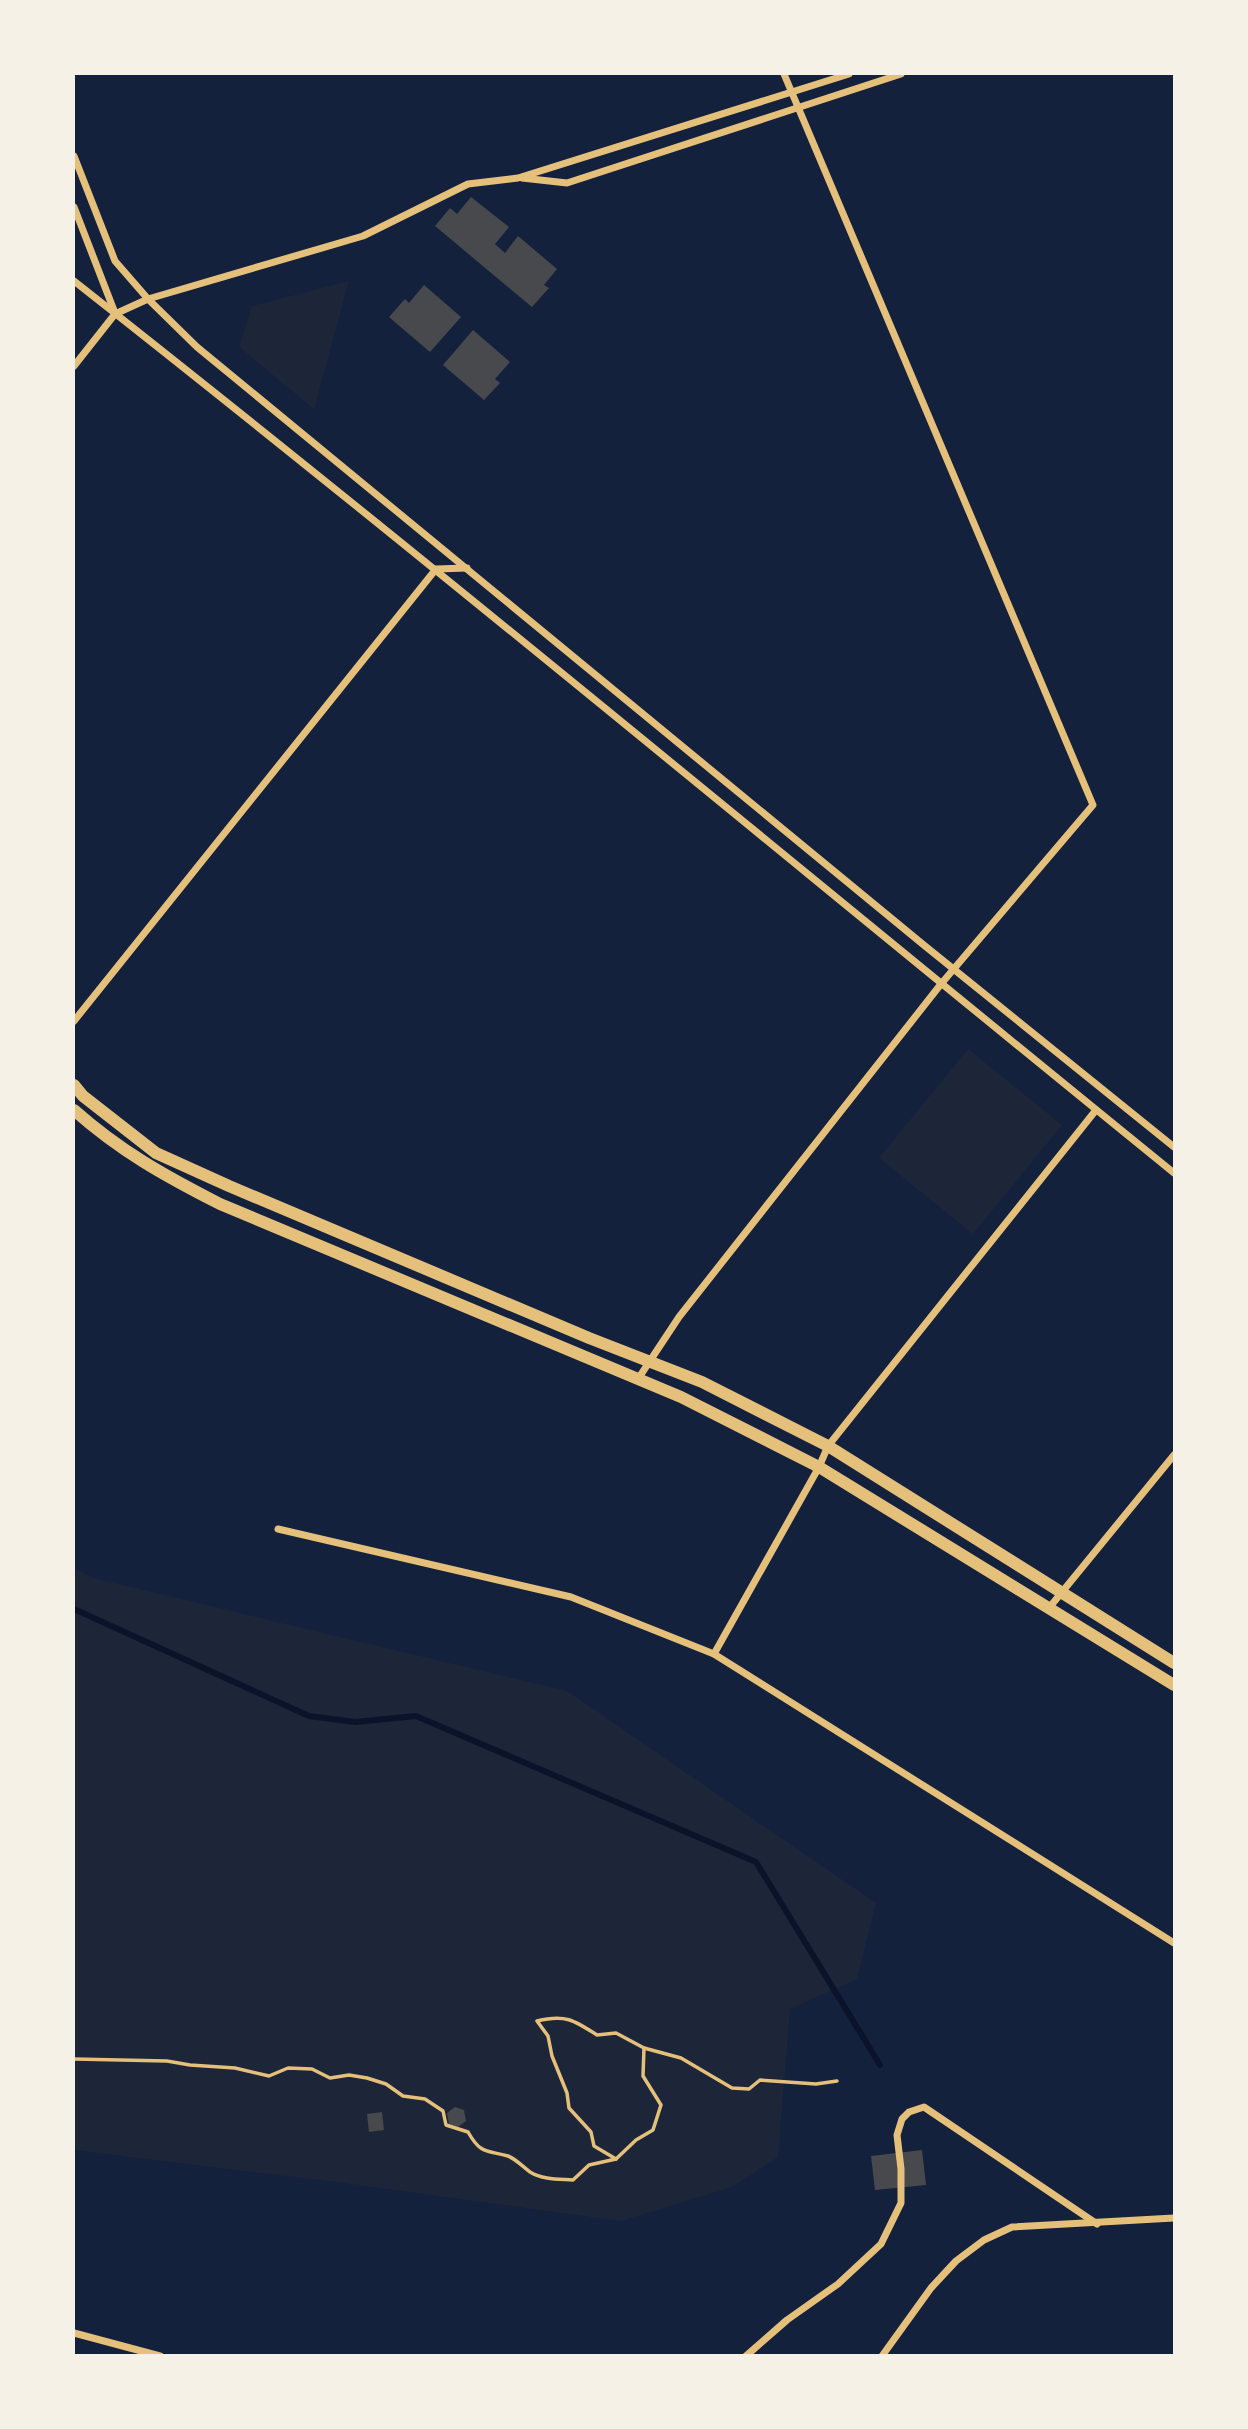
<svg xmlns="http://www.w3.org/2000/svg" width="1248" height="2429" font-family="'Asap Condensed',sans-serif">
	<rect width="100%" height="100%" fill="#14213d"/>
	<g fill="#1d2539">
		<path d="M349,281L314,409L239,347L252,306Z"/>
		<path d="M968,1049L1062,1125L973,1234L879,1158Z"/>
		<path d="M74,1568L93,1578L567,1691L876,1903L857,1979L790,2009L778,2157L732,2187L621,2221L329,2181L74,2150Z"/>
	</g>
	<g fill="none" stroke-linecap="round" stroke-linejoin="round">
		<path stroke="#0b132b" stroke-width="6" d="M74,1609L309,1716L355,1722L416,1716L756,1862L880,2065"/>
	</g>
	<g fill="#48494c">
		<path d="M471,197L509,227L495,244L505,253L518,236L557,269L544,285L549,288L532,307L435,226L450,208L457,214Z"/>
		<path d="M424,285L461,317L430,352L389,317L405,299L409,303Z"/>
		<path d="M473,330L510,362L495,379L500,383L484,400L443,365Z"/>
		<path d="M455,2107L464,2110L466,2121L458,2127L449,2124L447,2113Z"/>
		<path d="M382,2112L384,2130L369,2132L367,2114Z"/>
		<path d="M922,2150L926,2185L875,2190L871,2156Z"/>
	</g>
	<g fill="none" stroke-linecap="round" stroke-linejoin="round">
		<g stroke="#e5c07b" stroke-width="3.5">
			<path d="M74,2059L167,2061L190,2065L235,2068L269,2076L288,2068L312,2069L330,2078L349,2075L367,2078L386,2084L403,2096L425,2099L443,2111L446,2125L468,2132C481,2155 487,2150 508,2156C516,2159 523,2167 530,2172C543,2180 559,2179 573,2180L589,2165L616,2159L636,2140L653,2130L661,2105L643,2076L644,2048"/>
			<path d="M616,2159L594,2146L591,2132L569,2108L567,2093L552,2056L548,2036L537,2021C565,2014 574,2020 597,2035L616,2033L644,2048L681,2058L732,2088L749,2089L760,2080L816,2084L837,2081"/>
		</g>
		<g stroke="#e5c07b" stroke-width="7">
			<path d="M74,156L115,261L148,299L197,347L925,946L1174,1147"/>
			<path d="M522,178L567,183L901,74"/>
			<path d="M74,207L115,313"/>
			<path d="M74,281C445,573 808,876 1174,1173"/>
			<path d="M74,366L115,314L148,299L363,236L468,184L518,178L849,74"/>
			<path d="M74,1021L436,569L467,568"/>
			<path d="M638,1379L679,1317L941,984L1093,805L784,74"/>
			<path d="M278,1529L571,1597L714,1654L1174,1943"/>
			<path d="M1049,1608L1174,1455"/>
			<path d="M714,1654L819,1467L828,1446L1096,1110"/>
			<path d="M74,2333L160,2356"/>
			<path d="M746,2356L787,2320L838,2284L881,2244L901,2203V2169L897,2135L902,2119L909,2112L924,2107L1097,2224"/>
			<path d="M882,2356L931,2288L956,2261L984,2240L1012,2227L1174,2218"/>
		</g>
		<g stroke="#e5c07b" stroke-width="12">
			<path d="M74,1085L83,1096L156,1153L229,1186L589,1338L702,1382L828,1446L1174,1663"/>
			<path d="M74,1110C120,1151 165,1176 220,1204L681,1397L819,1467L1174,1685"/>
		</g>
	</g>
	<rect width="1248" height="2429" fill="none" stroke="#f6f1e7" stroke-width="150"/>
</svg>
